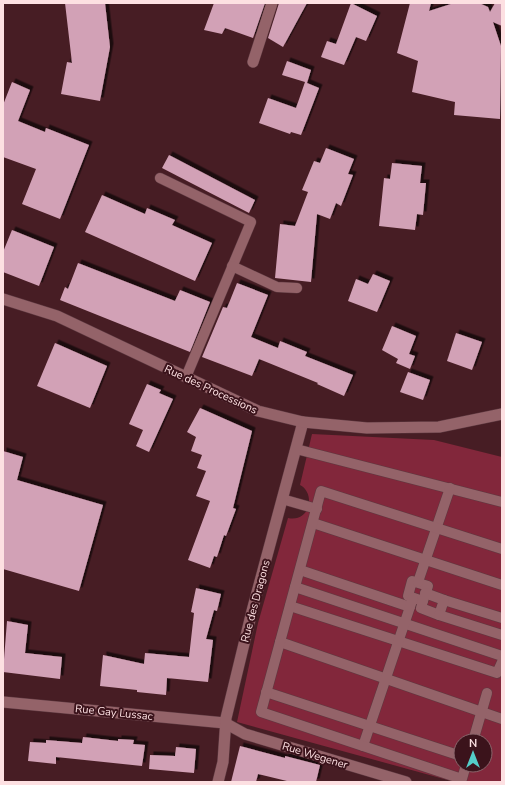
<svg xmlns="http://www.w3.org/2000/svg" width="505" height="785" font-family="'Nunito Sans',sans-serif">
	<defs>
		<filter id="shadow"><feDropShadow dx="3.5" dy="-3.5" stdDeviation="0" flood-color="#0009"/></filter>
	</defs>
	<rect width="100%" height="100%" fill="#471d24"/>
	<path fill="#82273b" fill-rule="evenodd" d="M312,434L434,440L502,457V782H455L237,722L258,623L288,518C310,523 316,493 300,485ZM461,741H485V765H461Z"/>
	<g fill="#d2a1b6" filter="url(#shadow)">
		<path d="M65,3H105L110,47L100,101L61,94L67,62L72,63Z"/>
		<path d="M214,3H265L253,38L225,28L222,34L204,30Z"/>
		<path d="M279,3H307L283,47L268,38Z"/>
		<path d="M351,3L377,16L366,41L356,37L344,65L321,57L327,41L336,44Z"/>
		<path d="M410,3H431L429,11L454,3H479L488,7L490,12L495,3H502V26L493,22L501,46L500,119L454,115L455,102L412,92L418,61L397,53Z"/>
		<path d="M287,61L311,70L307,83L319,88L301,135L291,132L290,134L259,123L268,98L296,108L305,82L282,75Z"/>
		<path d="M12,82L30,90L18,121L45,132L46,128L89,145L60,219L22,204L36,169L3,157V105Z"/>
		<path d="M326,148L354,159L348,174L353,175L341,206L336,203L330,219L317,214L311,282L275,278L280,224L295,226L308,192L302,190L314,161L320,163Z"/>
		<path d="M169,155L255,200L249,213L162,168Z"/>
		<path d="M392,163L422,166L420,183H426L423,215L417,214L415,230L379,226L384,178L390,179Z"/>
		<path d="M102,195L145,214L147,208L175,220L172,225L212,243L195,281L85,232Z"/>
		<path d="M12,230L54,247L39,286L3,272V252Z"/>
		<path d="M78,263L175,301L180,290L210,302L190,352L60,300L65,287L68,289Z"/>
		<path d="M373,274L390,281L377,312L348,301L356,279L368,284Z"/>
		<path d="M237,283L268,295L251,337L278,348L280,341L307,352L305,356L353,375L344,396L317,384L318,383L259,359L252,376L202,357L223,307L227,308Z"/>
		<path d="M392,326L416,336L409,354L415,356L410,369L396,363L398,359L382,350Z"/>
		<path d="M456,333L482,342L472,370L447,361Z"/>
		<path d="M55,343L107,366L90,408L37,386Z"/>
		<path d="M408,372L430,380L423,400L400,392Z"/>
		<path d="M147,384L161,390L159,393L173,399L149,452L136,446L143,430L129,424Z"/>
		<path d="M200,408L252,431L233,508L236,509L226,536L224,535L217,557L214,556L210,568L188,560L210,501L196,496L206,471L197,468L202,455L191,451L196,437L187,432Z"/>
		<path d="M3,451L23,457L17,480L103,505L79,591L3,569Z"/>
		<path d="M196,588L221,594L217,611L214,610L206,639L213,640L208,682L167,678L166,695L137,692V690L100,686L103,655L144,664L145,653L189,657L194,613L191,612Z"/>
		<path d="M7,621L28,625L25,653L62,657L60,679L3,672Z"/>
		<path d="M83,737L118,741V739L134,740L133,744L145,745L142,766L56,757V764L28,761L30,742L46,743V740L82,743Z"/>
		<path d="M240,746L285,758V756L320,765L316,782H291L258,774L256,782H231Z"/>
		<path d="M176,747L196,749L194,773L149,769L150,755L175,756Z"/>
	</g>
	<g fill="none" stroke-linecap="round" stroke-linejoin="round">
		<g stroke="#5d3940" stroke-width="11">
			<g id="service">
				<path d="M160,178L251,222L186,377"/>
				<path d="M232,266L277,287L297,288"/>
				<path d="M296,449L502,502"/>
				<path d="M282,499L317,509"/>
				<path d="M313,523L502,585"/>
				<path d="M300,570L410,607"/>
				<path d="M412,581L428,586L423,601L408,596Z"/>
				<path d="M418,582L450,488"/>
				<path d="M295,587L502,656"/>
				<path d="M444,600L502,618"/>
				<path d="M423,601L421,608L439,615L444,600L425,593"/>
				<path d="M290,606L497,673L502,662"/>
				<path d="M439,615L502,635"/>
				<path d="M280,642L502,719"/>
				<path d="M266,692L461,756"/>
				<path d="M473,741L487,693"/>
				<path d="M363,746L413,598"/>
				<path d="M466,765L462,779L261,712L321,491L502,549"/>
			</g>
		</g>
		<g stroke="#5d3940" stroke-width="12">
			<g id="minor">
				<path d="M253,62L272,3"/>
				<path d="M3,702L225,723L245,734L406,782"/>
				<path d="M218,782L223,762L226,718L252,611L303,422"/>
			</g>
		</g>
		<g stroke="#5d3940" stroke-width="12">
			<path id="tertiary" d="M3,299L57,316L258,411L303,422L367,428L439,427L502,414"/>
		</g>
		<use href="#service" stroke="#946369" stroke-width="10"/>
		<use href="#minor" stroke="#946369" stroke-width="11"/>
		<use href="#tertiary" stroke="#946369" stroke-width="11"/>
	</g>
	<g text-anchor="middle" stroke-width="4" stroke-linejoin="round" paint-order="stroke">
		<g font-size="11" fill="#fde0e2" stroke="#3b131b">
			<text transform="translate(211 389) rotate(25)" y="4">Rue des Processions</text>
			<text transform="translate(255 601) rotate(-75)" y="4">Rue des Dragons</text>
			<text transform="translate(114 712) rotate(6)" y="4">Rue Gay Lussac</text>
			<text transform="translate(315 755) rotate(17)" y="4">Rue Wegener</text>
		</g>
	</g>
	<rect width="505" height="785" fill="none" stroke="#fde0e2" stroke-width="8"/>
	<g transform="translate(473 753)"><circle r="19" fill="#3b131b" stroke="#89656b"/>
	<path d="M0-3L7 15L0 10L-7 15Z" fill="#54cdc8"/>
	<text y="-6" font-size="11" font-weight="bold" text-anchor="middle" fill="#fde0e2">N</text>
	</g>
</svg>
